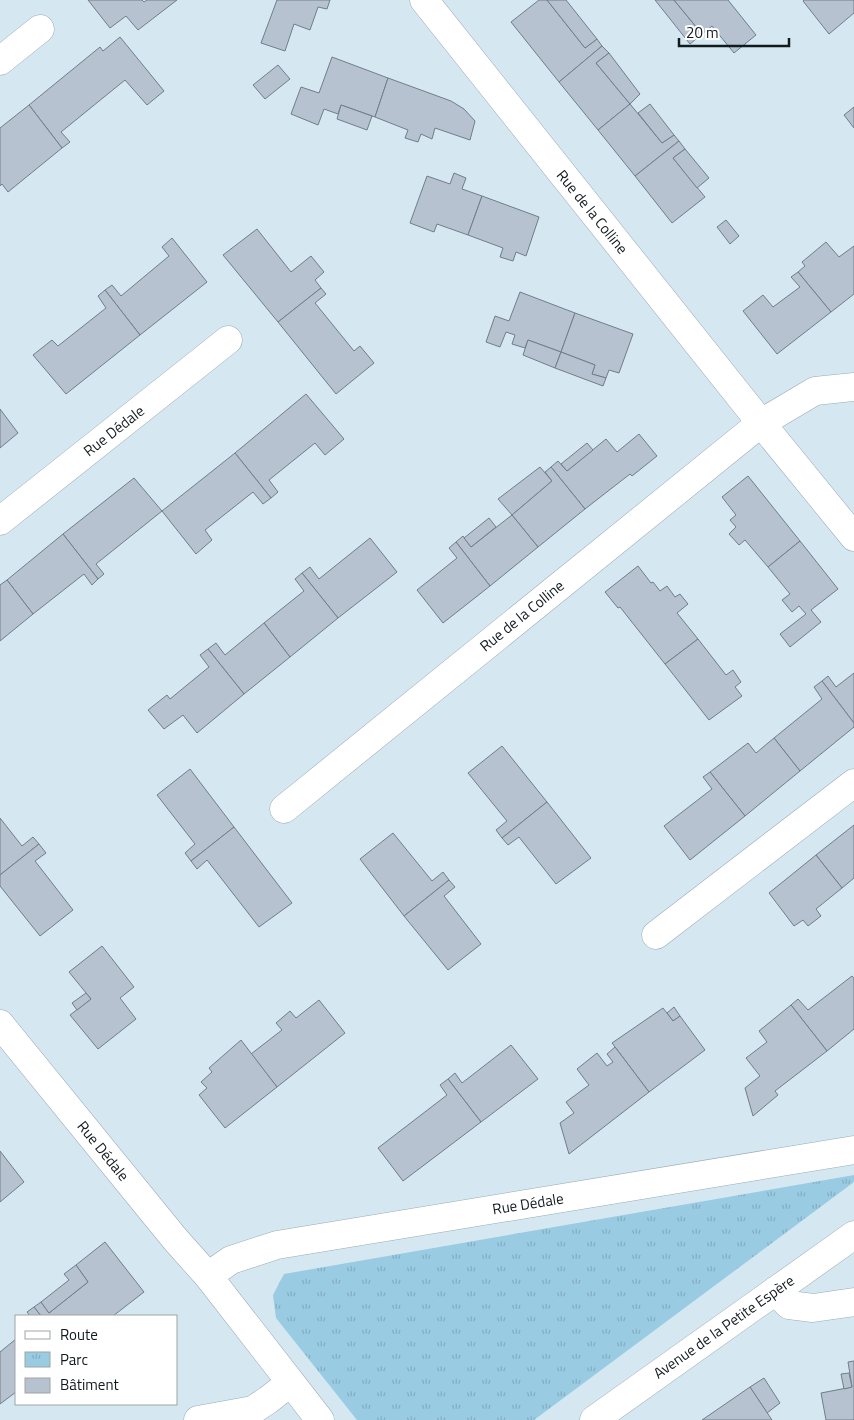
<svg xmlns="http://www.w3.org/2000/svg" width="854" height="1420" font-family="'Titillium Web',sans-serif">
	<defs>
		<pattern id="park-tufts" width="24" height="20" patternUnits="userSpaceOnUse" patternTransform="scale(1.25)"><rect width="24" height="20" fill="#99cbe3"/><path d="M3 7l-1-3M5 7V3M7 7l1-3M15 17l-1-3M17 17v-4M19 17l1-3" fill="none" stroke="#83aec2"/></pattern>
	</defs>
	<rect width="100%" height="100%" fill="#d5e8f1"/>
	<path fill="url(#park-tufts)" d="M854,1175V1182L534,1420H357L276,1318L273,1295L284,1274Z"/>
	<g fill="#b6c2d0" stroke="#717d89">
		<path d="M88,0H142L144,2L147,0H177L138,30L126,16L110,28Z"/>
		<path d="M277,0H330L327,9L318,7L310,30L294,24L285,51L261,43Z"/>
		<path d="M539,0H547L585,48L597,39L602,46L559,82L511,22Z"/>
		<path d="M547,0H566L597,39L585,48Z"/>
		<path d="M655,0H674L702,34L690,44Z"/>
		<path d="M674,0H728L756,35L734,53L712,26L702,34Z"/>
		<path d="M804,0H854V13L829,34L803,1Z"/>
		<path d="M120,37L164,91L147,105L125,80L61,132L70,142L62,148L29,105L100,47L103,51Z"/>
		<path d="M602,46L609,53L596,63L630,104L598,130L559,82Z"/>
		<path d="M609,53L640,94L630,104L596,63Z"/>
		<path d="M332,57L388,78L375,117L341,105L338,114L324,109L318,125L291,114L301,87L319,93Z"/>
		<path d="M278,65L290,79L265,99L253,85Z"/>
		<path d="M388,78L451,101L464,109L475,121L470,140L435,128L432,139L421,134L418,142L405,138L408,130L375,117Z"/>
		<path d="M630,104L662,143L674,135L679,141L635,176L598,130Z"/>
		<path d="M650,104L674,135L662,143L638,113Z"/>
		<path d="M29,105L62,148L8,192L2,184L0,186V128Z"/>
		<path d="M341,105L372,116L367,130L337,119Z"/>
		<path d="M854,107V128L844,115Z"/>
		<path d="M679,141L685,149L673,158L705,197L672,223L635,176Z"/>
		<path d="M685,149L709,178L697,188L673,158Z"/>
		<path d="M454,173L466,178L462,189L482,196L468,235L437,224L434,232L410,223L427,176L450,184Z"/>
		<path d="M482,196L539,217L526,256L516,252L513,261L500,257L503,248L468,235Z"/>
		<path d="M726,220L739,236L730,244L717,227Z"/>
		<path d="M257,229L291,272L311,256L324,272L315,280L321,288L278,322L223,255Z"/>
		<path d="M172,238L207,282L140,335L105,290L112,285L121,296L169,256L162,247Z"/>
		<path d="M826,242L839,257L854,246V294L831,312L798,272L805,266L802,262Z"/>
		<path d="M798,272L831,312L777,354L743,311L763,295L773,307L800,287L791,277Z"/>
		<path d="M321,288L326,294L315,303L354,351L360,346L374,363L336,394L278,322Z"/>
		<path d="M105,290L140,335L66,394L33,355L52,340L58,346L106,308L98,296Z"/>
		<path d="M520,292L575,313L561,352L528,340L525,348L512,344L515,335L506,332L500,347L486,342L495,316L509,321Z"/>
		<path d="M575,313L633,334L619,373L609,370L606,378L592,374L595,365L561,352Z"/>
		<path d="M528,340L561,352L555,368L523,355Z"/>
		<path d="M561,352L595,365L592,374L606,378L603,386L555,368Z"/>
		<path d="M306,394L344,439L325,455L315,443L269,480L278,492L271,498L235,453Z"/>
		<path d="M0,409L18,433L0,448Z"/>
		<path d="M639,434L657,456L632,476L630,474L585,509L551,467L558,461L567,471L606,439L617,452Z"/>
		<path d="M587,443L593,450L567,471L561,464Z"/>
		<path d="M235,453L271,498L263,504L253,492L205,530L212,540L196,554L162,511Z"/>
		<path d="M540,467L552,481L512,515L498,499Z"/>
		<path d="M551,467L585,509L538,547L512,515L552,481L545,472Z"/>
		<path d="M748,476L800,541L768,567L745,540L739,545L729,534L736,527L730,520L736,515L722,497Z"/>
		<path d="M134,478L162,511L96,564L104,574L98,579L63,534Z"/>
		<path d="M512,515L538,547L490,586L456,542L463,536L471,547Z"/>
		<path d="M489,518L496,527L471,547L464,538Z"/>
		<path d="M63,534L98,579L92,585L84,574L33,614L7,580Z"/>
		<path d="M370,538L397,572L338,618L302,573L310,567L319,579Z"/>
		<path d="M800,541L838,589L811,610L821,622L790,647L780,634L806,614L799,606L792,612L782,600L790,594L768,567Z"/>
		<path d="M456,542L490,586L443,623L417,590L457,558L449,548Z"/>
		<path d="M638,566L651,583L653,582L660,591L667,586L675,597L680,594L688,604L677,613L698,639L665,664L620,607L618,608L605,592Z"/>
		<path d="M302,573L338,618L290,657L264,623L304,591L295,579Z"/>
		<path d="M7,580L33,614L0,641V585Z"/>
		<path d="M264,623L290,657L244,694L208,649L216,643L225,655Z"/>
		<path d="M698,639L726,675L733,670L741,682L735,687L742,696L709,720L665,664Z"/>
		<path d="M208,649L244,694L197,733L183,715L164,729L148,710L167,695L170,699L209,667L200,655Z"/>
		<path d="M854,673V723L822,681L828,676L836,687Z"/>
		<path d="M822,681L854,723V727L800,771L774,738L822,699L814,687Z"/>
		<path d="M774,738L800,771L745,816L710,772L748,743L756,753Z"/>
		<path d="M502,746L547,802L502,838L496,830L507,821L468,773Z"/>
		<path d="M190,769L234,827L191,861L185,853L195,844L157,795Z"/>
		<path d="M710,772L745,816L690,860L664,826L712,789L703,777Z"/>
		<path d="M547,802L591,858L556,884L519,837L508,845L502,838Z"/>
		<path d="M0,818L22,846L33,837L39,844L0,875Z"/>
		<path d="M854,825V878L842,888L816,855Z"/>
		<path d="M234,827L292,903L259,927L207,860L197,869L191,861Z"/>
		<path d="M393,833L432,881L443,872L449,880L404,916L360,859Z"/>
		<path d="M39,844L46,853L35,861L73,910L40,936L0,886V875Z"/>
		<path d="M816,855L842,888L816,909L821,916L808,926L803,920L794,926L769,893Z"/>
		<path d="M449,880L455,887L444,896L481,944L448,970L404,916Z"/>
		<path d="M102,946L134,987L120,998L136,1019L98,1049L70,1015L91,999L69,972Z"/>
		<path d="M852,976L854,978V1029L827,1051L791,1005L798,999L808,1010Z"/>
		<path d="M86,993L91,999L77,1010L72,1003Z"/>
		<path d="M319,1000L345,1033L277,1087L251,1054L282,1030L276,1023L290,1011L296,1018Z"/>
		<path d="M791,1005L827,1051L775,1091L778,1095L753,1116L745,1088L760,1076L746,1058L767,1042L759,1031Z"/>
		<path d="M674,1007L680,1016L673,1021L667,1013Z"/>
		<path d="M663,1008L673,1021L680,1016L705,1050L649,1092L612,1043Z"/>
		<path d="M241,1040L277,1087L225,1128L199,1095L207,1088L201,1082L212,1072L209,1068Z"/>
		<path d="M511,1045L538,1079L481,1122L448,1079L455,1073L462,1083Z"/>
		<path d="M615,1047L649,1092L569,1154L560,1123L574,1113L566,1102L589,1085L577,1069L597,1053L607,1066L613,1062L607,1054Z"/>
		<path d="M448,1079L481,1122L403,1181L378,1148L447,1095L440,1085Z"/>
		<path d="M0,1151L24,1182L0,1202Z"/>
		<path d="M105,1242L144,1292L113,1316H41L34,1307L41,1302L49,1313L88,1282L76,1265Z"/>
		<path d="M76,1265L88,1282L49,1313L41,1302L69,1280L64,1274Z"/>
		<path d="M34,1307L41,1316H30L27,1312Z"/>
		<path d="M16,1339V1392L0,1404V1352Z"/>
		<path d="M854,1361V1420H826L821,1393L852,1387L848,1362Z"/>
		<path d="M849,1373L852,1387L844,1389L841,1374Z"/>
		<path d="M764,1378L780,1403L767,1413L750,1387Z"/>
		<path d="M750,1387L772,1420H702Z"/>
	</g>
	<g fill="none" stroke-linecap="round" stroke-linejoin="round">
		<g stroke="#99abb4" stroke-width="29">
			<g id="minor">
				<path d="M424,0L761,423L854,537"/>
				<path d="M0,61L40,29"/>
				<path d="M0,521L228,340"/>
				<path d="M284,809L761,423L815,391L854,387"/>
				<path d="M656,935L854,783"/>
				<path d="M0,1024L175,1239L208,1276L320,1420"/>
				<path d="M208,1276L231,1260L277,1245L854,1150"/>
				<path d="M775,1291L789,1305L813,1308L854,1302"/>
				<path d="M198,1420L253,1410L268,1400L290,1383"/>
			</g>
		</g>
		<g stroke="#99abb4" stroke-width="29">
			<path id="tertiary" d="M594,1420L854,1235"/>
		</g>
		<use href="#minor" stroke="#fff" stroke-width="28"/>
		<use href="#tertiary" stroke="#fff" stroke-width="28"/>
	</g>
	<g text-anchor="middle" stroke-width="4" stroke-linejoin="round" paint-order="stroke">
		<g font-size="15" fill="#131a1d" stroke="#fff">
			<text transform="translate(592 212) rotate(51)" y="5">Rue de la Colline</text>
			<text transform="translate(114 431) rotate(-38)" y="5">Rue Dédale</text>
			<text transform="translate(522 616) rotate(-39)" y="5">Rue de la Colline</text>
			<text transform="translate(103 1151) rotate(51)" y="5">Rue Dédale</text>
			<text transform="translate(528 1204) rotate(-9)" y="5">Rue Dédale</text>
			<text transform="translate(724 1327) rotate(-35)" y="5">Avenue de la Petite Espère</text>
		</g>
	</g>
	<rect x="15" y="1315" width="162" height="90" fill="#ffffff" stroke="#a1a3a5"/>
	<rect x="25" y="1331" width="25" height="8" fill="#ffffff" stroke="#a1a3a5"/>
	<text x="60" y="1340" font-size="15" fill="#131a1d">Route</text>
	<rect x="25" y="1352" width="25" height="15" fill="url(#park-tufts)" stroke="#a1a3a5"/>
	<text x="60" y="1365" font-size="15" fill="#131a1d">Parc</text>
	<rect x="25" y="1378" width="25" height="15" fill="#b6c2d0" stroke="#a1a3a5"/>
	<text x="60" y="1390" font-size="15" fill="#131a1d">Bâtiment</text>
	<path d="M679 38v8h110v-8" fill="none" stroke="#131a1d" stroke-width="2.5"/>
	<text x="686" y="38" font-size="15" fill="#131a1d" stroke="#ffffff" stroke-width="4" paint-order="stroke">20 m</text>
</svg>
